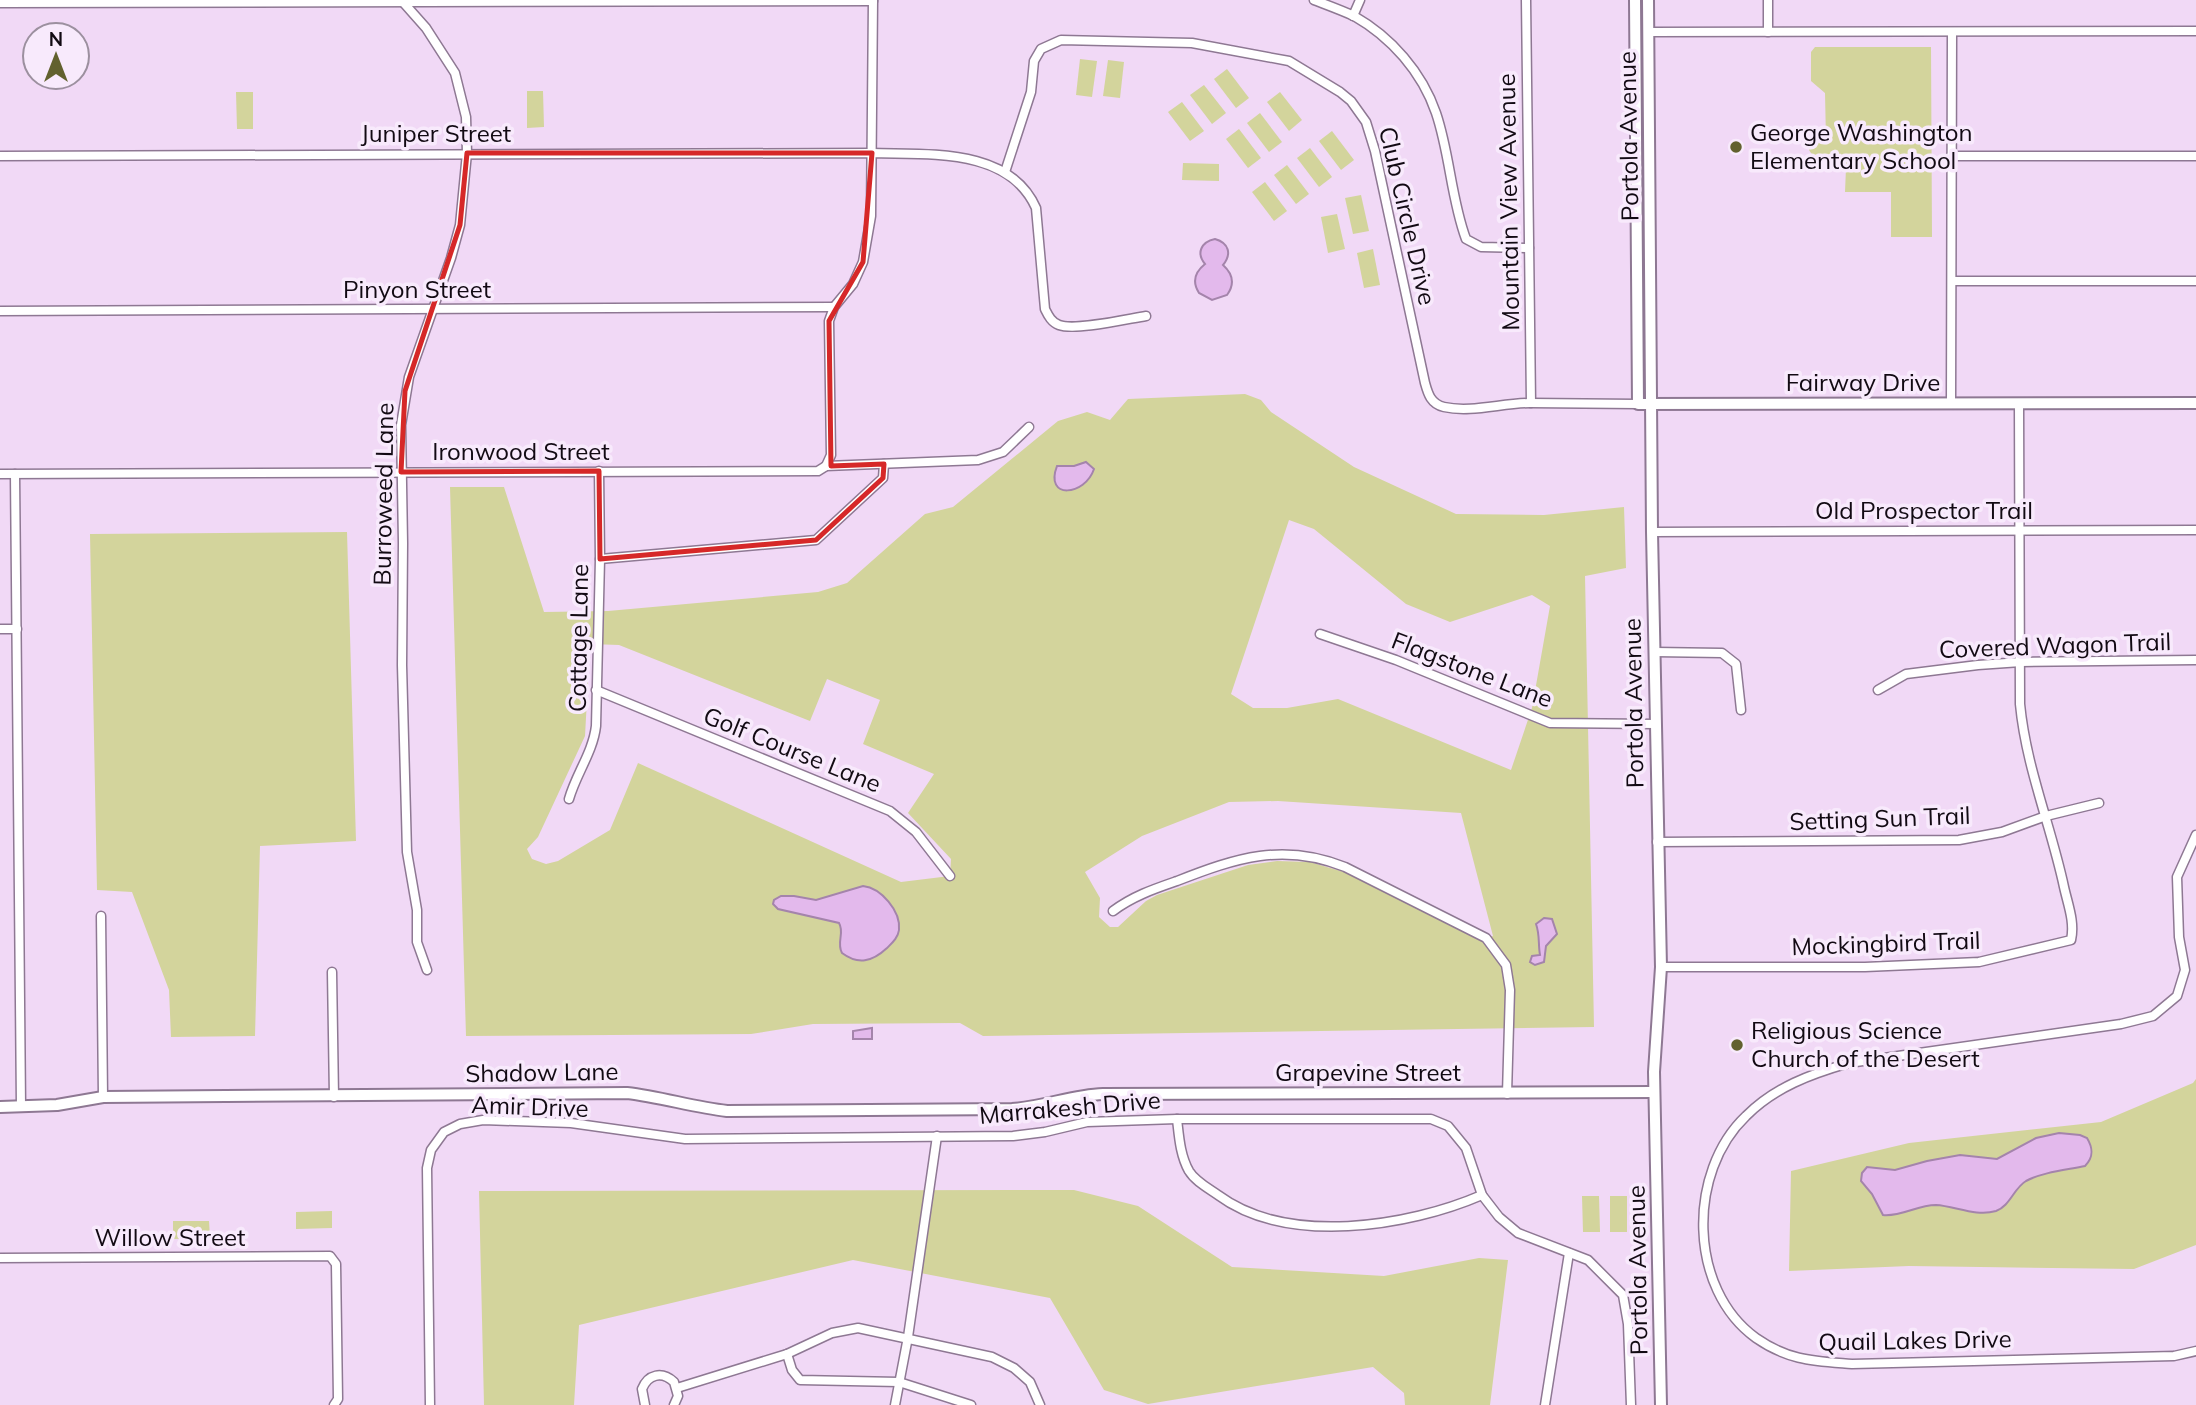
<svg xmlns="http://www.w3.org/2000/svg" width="2196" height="1405" font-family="Mulish,sans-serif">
	<rect width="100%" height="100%" fill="#f1d9f6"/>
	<g fill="#d3d49c" fill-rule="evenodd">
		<path d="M1815,47H1931L1932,237H1891V192H1845L1846,168H1821L1809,150V143H1822L1826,140L1825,93L1811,81V52Z"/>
		<path d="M1080,59L1097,61L1092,97L1076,95Z"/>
		<path d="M1108,60L1124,62L1120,98L1103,96Z"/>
		<path d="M1227,69L1249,98L1236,108L1214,79Z"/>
		<path d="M1204,85L1226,113L1212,124L1190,95Z"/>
		<path d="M527,91H543L544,127L527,128Z"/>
		<path d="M236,92H253V129H237Z"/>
		<path d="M1280,92L1302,120L1289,131L1267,102Z"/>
		<path d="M1182,102L1204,131L1190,141L1168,112Z"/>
		<path d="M1260,113L1282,142L1269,152L1247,123Z"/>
		<path d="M1239,129L1261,158L1248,168L1226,139Z"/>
		<path d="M1332,131L1354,160L1341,170L1319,141Z"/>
		<path d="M1310,148L1332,177L1319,187L1297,158Z"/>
		<path d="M1183,163L1219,164V181L1182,180Z"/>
		<path d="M1287,165L1309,194L1296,204L1274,175Z"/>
		<path d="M1265,182L1287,211L1274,221L1252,192Z"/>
		<path d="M1361,195L1369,231L1353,234L1345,198Z"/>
		<path d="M1337,214L1345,249L1328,253L1321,217Z"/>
		<path d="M1373,249L1380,285L1364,288L1357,253Z"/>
		<path d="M1245,394L1261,400L1271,412L1354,467L1456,514L1544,515L1624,507L1626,568L1585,576L1594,1027L983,1036L960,1023L813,1024L751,1034L466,1036L450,487H504L544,612L608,611L818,592L847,583L925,514L953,507L1058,421L1087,412L1110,420L1128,399ZM1289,520L1314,529L1406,604L1450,622L1532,595L1550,606L1532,708L1511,770L1338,699L1287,708H1253L1231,694ZM590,644L619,645L810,721L827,679L880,700L863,744L934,774L908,813L951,859L950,876L901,882L638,763L610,830L558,861L546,864L532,859L527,849L538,837L585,736ZM1278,801L1461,813L1493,936L1484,939L1344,872L1310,862L1277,861L1248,865L1157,895L1146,901L1118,927H1110L1099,917L1100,898L1085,872L1142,836L1229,802Z"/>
		<path d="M347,532L356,841L260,846L255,1036L171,1037L169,990L132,892L97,890L90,534Z"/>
		<path d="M2196,1079V1245L2134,1269L1909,1266L1789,1271L1791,1171L1909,1143L2101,1122L2193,1083Z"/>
		<path d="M1074,1190L1138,1206L1232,1267L1384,1276L1479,1258L1508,1260L1490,1405H1405L1404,1393L1373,1367L1148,1404L1104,1390L1050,1298L853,1260L579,1325L574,1405H484L479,1191Z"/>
		<path d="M1599,1196L1600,1232H1583L1582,1196Z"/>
		<rect x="1610" y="1196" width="17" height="36"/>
		<path d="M332,1211V1228L296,1229V1212Z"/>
		<path d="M173,1221H209L210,1238L173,1239Z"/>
	</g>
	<g fill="#e3b9ec" stroke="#a484ab" stroke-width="2">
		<path d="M1215,239C1229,243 1232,254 1223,265C1233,274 1235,284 1227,295L1212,300L1199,293C1192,282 1195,272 1205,264C1196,253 1201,242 1215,239Z"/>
		<path d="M1086,462L1094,469C1085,496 1044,500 1057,466H1074Z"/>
		<path d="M863,886C881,888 901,911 899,930C898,938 892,943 887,948C872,962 858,965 842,953C836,942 845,933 839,923L778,909L773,904L774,900L781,896H794L816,900Z"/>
		<path d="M1544,918L1552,919L1557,934L1546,946L1544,962L1535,965L1530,962L1532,956L1540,955C1538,944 1540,935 1536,924Z"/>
		<path d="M872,1028V1039H853V1031Z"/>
		<path d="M2059,1133L2080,1135L2087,1138C2093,1148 2094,1157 2085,1166C2066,1170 2043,1172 2026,1181C2014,1188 2010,1206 1996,1211C1976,1217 1955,1206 1936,1205C1917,1205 1901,1217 1883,1215L1872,1194L1861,1181L1862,1173L1867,1167L1895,1170L1927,1161L1960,1155L1997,1159L2036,1138Z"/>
	</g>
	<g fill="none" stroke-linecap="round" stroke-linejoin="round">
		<g stroke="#8e7893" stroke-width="11">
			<g id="minor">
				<path d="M1314,0C1327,5 1341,10 1354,16C1391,37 1422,72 1436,113C1450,154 1451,199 1466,239L1481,247L1529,248"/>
				<path d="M1526,0L1531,403"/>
				<path d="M403,2L426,28L455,73L466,117L467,153L460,225L451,258L409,377L401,425L403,543L402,665L407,852L417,910V942L427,970"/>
				<path d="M0,3L873,1"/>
				<path d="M1353,16L1360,0"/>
				<path d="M1649,32L2196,31"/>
				<path d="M1768,32V0"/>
				<path d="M0,156L872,153C928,155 1009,147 1036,208L1045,309C1048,315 1051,322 1059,325C1075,331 1127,319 1146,316"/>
				<path d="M1951,156H2196"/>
				<path d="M1005,172L1031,92L1034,61L1041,49L1061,40L1192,43L1289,61L1340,92L1351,101L1366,122L1375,151L1425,383C1428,394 1431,404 1444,407C1471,413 1502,403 1530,403C1566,403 1602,404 1638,404"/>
				<path d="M1952,281H2196"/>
				<path d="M0,311L834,307"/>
				<path d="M1951,403L1952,33"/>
				<path d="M826,466L831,455L829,321L834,307L853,284L863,262L871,216L873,0"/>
				<path d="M0,474L818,471L826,466L978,460L1003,452L1029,427"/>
				<path d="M15,474L21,1107"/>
				<path d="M1652,532L2196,530"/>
				<path d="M600,559L816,540L883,478L884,464"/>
				<path d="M0,629H17"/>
				<path d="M1320,634L1396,660L1550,723L1656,724"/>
				<path d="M1655,652L1722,653L1736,664L1741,710"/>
				<path d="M596,690L890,811L916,832L950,876"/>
				<path d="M1878,690L1906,674L1978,665L2021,662L2196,660"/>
				<path d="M569,799C576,774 593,752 596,726L600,559L599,471"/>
				<path d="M2196,835L2177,877L2179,937L2185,970L2177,996L2153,1016L2121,1024L1849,1063C1811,1074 1775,1087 1746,1116C1687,1172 1688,1289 1756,1338C1789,1361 1815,1361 1852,1364L2174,1356L2196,1351"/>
				<path d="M1657,842L1959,840L2002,832L2046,816L2099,803"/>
				<path d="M1113,911C1133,896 1154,889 1177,881C1236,858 1283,842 1345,867L1486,938L1506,965L1510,990L1507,1094"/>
				<path d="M101,916L103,1097"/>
				<path d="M1661,967H1865L1979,962L2071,940C2075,922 2068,905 2064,887C2051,826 2026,767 2020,704L2019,404"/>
				<path d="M332,972L334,1097"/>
				<path d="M1177,1119C1179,1136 1180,1155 1189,1171C1195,1181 1208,1188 1218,1195C1287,1246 1408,1227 1482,1195"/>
				<path d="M0,1258L330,1256L336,1264L338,1399L334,1405"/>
				<path d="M787,1354L792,1370L800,1380L899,1382L971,1405"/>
				<path d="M677,1388L787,1354L832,1333L858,1328L992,1357L1014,1368L1030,1382L1040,1405"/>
				<path d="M430,1405L427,1168L431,1150L444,1132L460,1124L483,1120L571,1123L685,1139L1013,1136L1045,1132L1087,1122L1177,1119H1431L1448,1126L1466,1148L1482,1195L1499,1217L1518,1233L1588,1260L1623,1295L1628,1324L1631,1405"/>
				<path d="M645,1405L642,1389C648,1374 662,1371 674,1382L678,1396L674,1405"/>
				<path d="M895,1405L908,1337L937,1136"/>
				<path d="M1545,1405L1569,1253"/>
			</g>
		</g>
		<g stroke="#8e7893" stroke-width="14">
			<g id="tertiary">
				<path d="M1635,0L1638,404L2196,403"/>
				<path d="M1648,0L1652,532L1661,967L1654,1072L1661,1405"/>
				<path d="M0,1107L57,1105L103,1097L627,1093C661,1097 693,1107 727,1111L1012,1109C1044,1107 1072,1095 1103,1094L1654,1092"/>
			</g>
		</g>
		<use href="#minor" stroke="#fff" stroke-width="8"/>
		<use href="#tertiary" stroke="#fff" stroke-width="10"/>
	</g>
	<path fill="none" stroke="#d62828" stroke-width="5" stroke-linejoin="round" d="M467,153H872L863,262L829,321L831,466L884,464L883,478L816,540L600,559L599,471L401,472L405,391L460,225Z"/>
	<g fill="#62612e" stroke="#f8eafc" stroke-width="2.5">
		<circle cx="1736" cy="147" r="7"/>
		<circle cx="1737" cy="1045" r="7"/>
	</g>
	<g text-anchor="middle" stroke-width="7" stroke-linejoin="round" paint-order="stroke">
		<g font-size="24" fill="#120a13" stroke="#f8eafc" text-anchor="start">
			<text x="1750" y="141">George Washington<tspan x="1750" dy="28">Elementary School</tspan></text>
			<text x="1751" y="1039">Religious Science<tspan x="1751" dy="28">Church of the Desert</tspan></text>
		</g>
		<g font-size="24" fill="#120a13" stroke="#f8eafc">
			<text x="436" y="142">Juniper Street</text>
			<text transform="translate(1629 136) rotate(-91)" y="8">Portola Avenue</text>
			<text transform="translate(1509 202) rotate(-91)" y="8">Mountain View Avenue</text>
			<text transform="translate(1407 216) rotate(77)" y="8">Club Circle Drive</text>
			<text x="417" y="298">Pinyon Street</text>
			<text x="1863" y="391">Fairway Drive</text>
			<text x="521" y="460">Ironwood Street</text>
			<text transform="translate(384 494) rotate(-89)" y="8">Burroweed Lane</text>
			<text x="1924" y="519">Old Prospector Trail</text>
			<text transform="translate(579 638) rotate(-89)" y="8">Cottage Lane</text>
			<text transform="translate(2055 646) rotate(-2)" y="8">Covered Wagon Trail</text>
			<text transform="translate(1472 670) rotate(21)" y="8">Flagstone Lane</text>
			<text transform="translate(1634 703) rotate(-91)" y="8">Portola Avenue</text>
			<text transform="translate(792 750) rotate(22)" y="8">Golf Course Lane</text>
			<text transform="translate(1880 819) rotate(-2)" y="8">Setting Sun Trail</text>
			<text transform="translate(1886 944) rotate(-2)" y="8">Mockingbird Trail</text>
			<text transform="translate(542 1073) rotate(-1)" y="8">Shadow Lane</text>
			<text x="1368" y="1081">Grapevine Street</text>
			<text transform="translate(530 1107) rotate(2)" y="8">Amir Drive</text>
			<text transform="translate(1070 1108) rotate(-5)" y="8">Marrakesh Drive</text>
			<text x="170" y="1246">Willow Street</text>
			<text transform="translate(1638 1270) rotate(-91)" y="8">Portola Avenue</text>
			<text transform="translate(1915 1341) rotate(-1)" y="8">Quail Lakes Drive</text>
		</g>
	</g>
	<g transform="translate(56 56)"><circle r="33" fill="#f8eafc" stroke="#9c909f" stroke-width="2"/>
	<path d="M0-5L12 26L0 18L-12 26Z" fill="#62612e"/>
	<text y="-10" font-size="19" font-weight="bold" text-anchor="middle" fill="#120a13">N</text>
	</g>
</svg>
